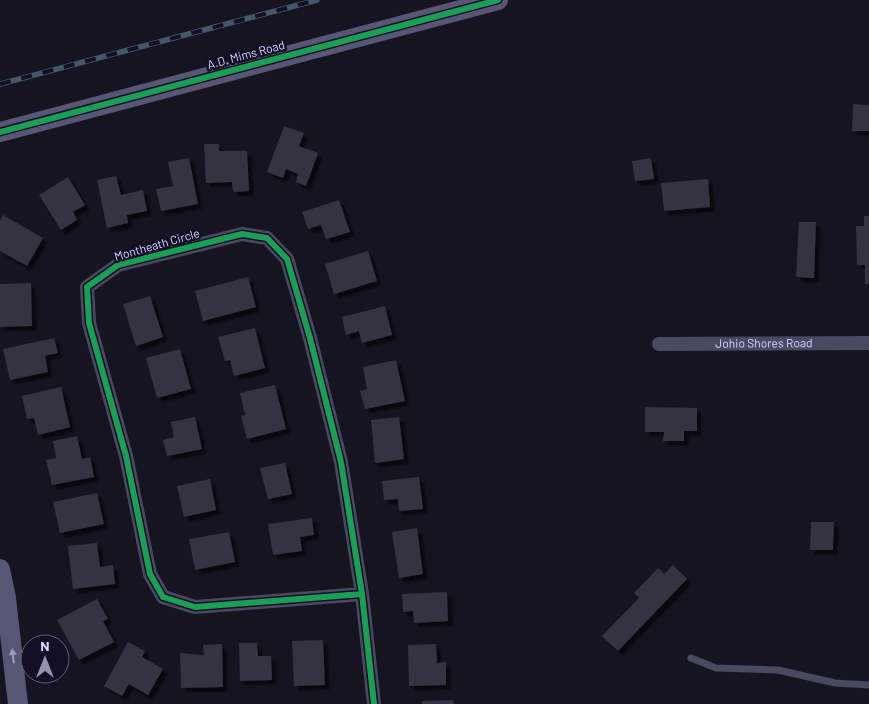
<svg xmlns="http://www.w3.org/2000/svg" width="869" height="704" font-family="Barlow,sans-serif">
	<defs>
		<filter id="shadow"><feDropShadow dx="4.5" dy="4.5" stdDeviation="1" flood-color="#0009"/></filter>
	</defs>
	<rect width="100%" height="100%" fill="#161421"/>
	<g fill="#343243" filter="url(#shadow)">
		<path d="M853,104L869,105V131H852Z"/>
		<path d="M284,126L304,133L299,146L318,153L306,186L296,182L298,174L286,169L283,178L267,172Z"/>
		<path d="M204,144H219V151H247L249,191L233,192L232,182L206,183Z"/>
		<path d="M189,158L198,204L161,211L156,189L173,186L168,162Z"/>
		<path d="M651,158L654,179L635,181L632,161Z"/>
		<path d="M116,176L121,195L143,190L147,211L127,215L128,223L107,228L97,180Z"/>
		<path d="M68,177L85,205L73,212L77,220L61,230L39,195Z"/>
		<path d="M708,179L710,207L664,211L661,183Z"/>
		<path d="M339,200L350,232L326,239L321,225L308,229L302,212Z"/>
		<path d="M3,215L43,238L27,266L0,251V221Z"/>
		<path d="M864,216H869V284H865V265H857L856,226H864Z"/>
		<path d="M799,222H816L814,278L796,277Z"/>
		<path d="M368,251L377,281L334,294L325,264Z"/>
		<path d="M248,277L256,307L203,321L195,291Z"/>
		<path d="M31,283L32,326L0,327V284Z"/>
		<path d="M150,296L163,337L136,346L123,304Z"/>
		<path d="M385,306L392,335L362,343L359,331L346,335L342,317Z"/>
		<path d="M255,328L265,368L234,376L230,360L225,361L218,337Z"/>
		<path d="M54,338L58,353L45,356L48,372L10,380L3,349Z"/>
		<path d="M180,349L191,389L157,398L146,358Z"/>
		<path d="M396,360L405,401L365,409L360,391L367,389L363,367Z"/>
		<path d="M275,385L286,429L247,439L241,416L245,415L240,393Z"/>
		<path d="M61,387L70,427L38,435L34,418L27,419L22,396Z"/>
		<path d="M645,407L697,408V431H684V441H663L664,432H645Z"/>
		<path d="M195,417L202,449L167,456L163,440L174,437L171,422Z"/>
		<path d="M399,417L404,459L375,463L371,420Z"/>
		<path d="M77,436L82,459L90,457L94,477L52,485L46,460L56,458L53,441Z"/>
		<path d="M285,463L292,494L268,499L260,468Z"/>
		<path d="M419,477L423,509L399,511L398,499L384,500L382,481Z"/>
		<path d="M210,479L216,510L184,517L177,486Z"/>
		<path d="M97,493L104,524L60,533L53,502Z"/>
		<path d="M312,518L314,535L300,537L302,551L273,555L268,524Z"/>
		<path d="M811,522H834L833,550H810Z"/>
		<path d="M417,528L423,574L399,578L392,532Z"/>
		<path d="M229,532L235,562L195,570L189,539Z"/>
		<path d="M97,543L100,567L113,565L115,584L73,589L68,546Z"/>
		<path d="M673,565L687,579L618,651L602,636L639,598L634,593L658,568L664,574Z"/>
		<path d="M447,592L448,621L414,623L413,611L403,612L402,594Z"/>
		<path d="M97,599L108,619L103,621L114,642L79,660L57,620Z"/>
		<path d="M323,640L325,685L294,686L292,641Z"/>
		<path d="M128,642L145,651L142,657L163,669L148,695L129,684L122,696L104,686Z"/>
		<path d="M239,643H257L258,656H271L272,680L240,681Z"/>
		<path d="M222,644L223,687L181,688L180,653L204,655L203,645Z"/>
		<path d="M436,644L437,663L446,662V685L409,686L408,645Z"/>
		<path d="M453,700L454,704H422V701Z"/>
	</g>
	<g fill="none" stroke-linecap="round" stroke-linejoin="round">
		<path stroke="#4a4962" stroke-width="7" d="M691,658L716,668L778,670L835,683L869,685"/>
		<g stroke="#4a4962" stroke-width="14">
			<path id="s1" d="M659,344L869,343"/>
			<path d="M362,594L195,607L163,597L150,574L126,456L89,323L87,287L118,265L242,234L267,238L287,259L310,338L341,462L362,594L374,704"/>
		</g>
		<g stroke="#575674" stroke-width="20">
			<path d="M0,132L498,0"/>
			<path d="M0,569L6,598L18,704"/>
		</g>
		<g stroke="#43596b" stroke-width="5.5">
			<path id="rail" d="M0,84L317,0"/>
		</g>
		<use href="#rail" stroke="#130f26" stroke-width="4" stroke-dasharray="11" stroke-linecap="butt"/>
		<g stroke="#130f26" stroke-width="9">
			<g id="cycleway">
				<path d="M0,132L498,0"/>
				<path d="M362,594L195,607L163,597L150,574L126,456L89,323L87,287L118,265L242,234L267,238L287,259L310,338L341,462L362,594L374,704"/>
			</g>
		</g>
		<use href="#cycleway" stroke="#1a9f57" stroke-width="6"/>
	</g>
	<defs><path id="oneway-solid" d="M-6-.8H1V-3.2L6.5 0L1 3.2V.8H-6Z" transform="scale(1.25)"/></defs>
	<use fill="#9e9bc0" href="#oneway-solid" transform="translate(13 656) rotate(-97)"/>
	<g text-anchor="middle" stroke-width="5" stroke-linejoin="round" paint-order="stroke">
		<g font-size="12" fill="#d9d4ff" stroke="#130f26">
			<text transform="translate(246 55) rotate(-15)" y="4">A.D. Mims Road</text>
			<text transform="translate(157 245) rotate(-16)" y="4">Montheath Circle</text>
			<text dy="4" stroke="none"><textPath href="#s1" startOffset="105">Johio Shores Road</textPath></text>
		</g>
	</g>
	<g transform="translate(45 659)"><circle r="24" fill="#130f26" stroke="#625e7d"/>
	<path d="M0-4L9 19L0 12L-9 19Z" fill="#9591b1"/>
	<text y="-8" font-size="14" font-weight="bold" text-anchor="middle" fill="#d9d4ff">N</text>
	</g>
</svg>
